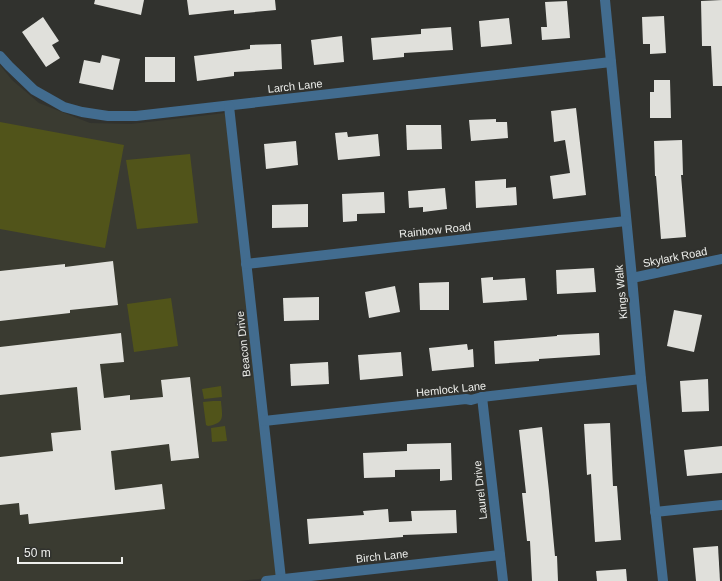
<svg xmlns="http://www.w3.org/2000/svg" width="722" height="581" font-family="Arial,sans-serif">
	<rect width="100%" height="100%" fill="#31322e"/>
	<path fill="#3a3b31" d="M0,65L12,80L39,103L90,123L131,124L225,113L278,577L239,581H0Z"/>
	<g fill="#51541a">
		<path d="M0,122L124,145L105,248L0,229Z"/>
		<path d="M190,154L198,223L137,229L126,160Z"/>
		<path d="M171,298L178,346L134,352L127,304Z"/>
		<path d="M221,386L222,397L204,399L202,389Z"/>
		<path d="M213,401H221C222,416 226,423 208,426L206,425L203,402Z"/>
		<path d="M225,426L227,441L212,442L211,428Z"/>
	</g>
	<g fill="#e0e0db">
		<path d="M95,0H144L141,15L94,4Z"/>
		<path d="M187,0H275L276,10L234,14V10L189,15Z"/>
		<path d="M722,0V86H713L711,46H702L701,1Z"/>
		<path d="M567,1L570,38L542,40L541,27H547L545,2Z"/>
		<path d="M664,16L666,53L650,54V44H643L642,17Z"/>
		<path d="M43,17L59,41L52,45L60,58L46,67L22,32Z"/>
		<path d="M509,18L512,44L481,47L479,21Z"/>
		<path d="M451,27L453,50L404,53V57L373,60L371,38L421,34V29Z"/>
		<path d="M342,36L344,62L314,65L311,40Z"/>
		<path d="M281,44L282,69L234,72V76L197,81L194,56L250,49V45Z"/>
		<path d="M102,55L120,59L113,90L79,83L84,60L100,63Z"/>
		<rect x="145" y="57" width="30" height="25"/>
		<path d="M654,80H670L671,118H650V92H654Z"/>
		<path d="M576,108L586,195L553,199L550,176L570,173L565,140L554,142L551,111Z"/>
		<path d="M496,119V122H507L508,138L471,141L469,120Z"/>
		<path d="M406,125H441L442,149L407,150Z"/>
		<path d="M347,132L348,137L378,134L380,156L338,160L335,133Z"/>
		<path d="M682,140L683,175H681L686,237L661,239L656,176H655L654,141Z"/>
		<path d="M296,141L298,165L266,169L264,144Z"/>
		<path d="M506,179V188L516,187L517,205L476,208L475,181Z"/>
		<path d="M445,188L447,209L423,212V207L409,208L408,191Z"/>
		<path d="M384,192L385,213L357,214V221L343,222L342,194Z"/>
		<path d="M308,204V227L272,228V205Z"/>
		<path d="M113,261L118,305L70,310V313L0,321V271L65,264V267Z"/>
		<path d="M594,268L596,292L557,294L556,270Z"/>
		<path d="M493,277V280L525,278L527,300L483,303L481,278Z"/>
		<path d="M449,282V310H420L419,283Z"/>
		<path d="M395,286L400,312L369,318L365,292Z"/>
		<path d="M319,297V320L284,321L283,298Z"/>
		<path d="M674,310L702,315L694,352L667,346Z"/>
		<path d="M121,333L124,362L100,364L104,398L130,395V400L163,397L161,380L190,377L199,458L171,461L169,444L111,451L115,490L162,484L165,509L29,524L28,514L20,515L19,503L0,505V457L53,451L51,433L81,430L77,387L0,395V347Z"/>
		<path d="M599,333L600,355L539,359V361L495,364L494,341L557,336V335Z"/>
		<path d="M467,344L468,350L473,349L474,367L432,371L429,348Z"/>
		<path d="M401,352L403,376L360,380L358,355Z"/>
		<path d="M328,362L329,384L291,386L290,364Z"/>
		<path d="M708,379L709,411L682,412L680,381Z"/>
		<path d="M610,423L613,486H617L621,540L595,542L591,474L587,475L584,424Z"/>
		<path d="M542,427L549,491L555,556H557L558,581H532L530,541H527L522,493H526L519,430Z"/>
		<path d="M451,443L452,480L440,481V469L395,470V477L364,478L363,453L407,451V444Z"/>
		<path d="M722,446V473L687,476L684,450Z"/>
		<path d="M388,509L389,522L412,521L411,511L456,510L457,533L403,535V537L309,544L307,519L364,515L363,511Z"/>
		<path d="M718,546L720,581H696L693,548Z"/>
		<path d="M626,569L627,581H597L596,571Z"/>
	</g>
	<g fill="none" stroke-linecap="round" stroke-linejoin="round">
		<g stroke="#426c8f" stroke-width="10">
			<path d="M605,0L632,278L641,379L663,581"/>
			<path d="M0,56L9,66L34,90L64,107L82,112L108,116H136L611,62"/>
			<path d="M229,106L281,579"/>
			<path d="M246,264L626,221"/>
			<path d="M632,278L722,259"/>
			<path d="M482,397L503,581"/>
			<path d="M264,421L466,399L471,400L482,397L641,379"/>
			<path d="M655,512L722,505"/>
			<path d="M266,581L500,555"/>
		</g>
	</g>
	<g text-anchor="middle" stroke-width="4" stroke-linejoin="round" paint-order="stroke">
		<g font-size="11" fill="#eeefec" stroke="#31322e">
			<text transform="translate(295 86) rotate(-6)" y="4">Larch Lane</text>
			<text transform="translate(435 230) rotate(-6)" y="4">Rainbow Road</text>
			<text transform="translate(675 257) rotate(-11)" y="4">Skylark Road</text>
			<text transform="translate(621 292) rotate(-95)" y="4">Kings Walk</text>
			<text transform="translate(243 344) rotate(-96)" y="4">Beacon Drive</text>
			<text transform="translate(451 389) rotate(-6)" y="4">Hemlock Lane</text>
			<text transform="translate(480 490) rotate(-96)" y="4">Laurel Drive</text>
			<text transform="translate(382 556) rotate(-6)" y="4">Birch Lane</text>
		</g>
	</g>
	<path d="M18 557v6h104v-6" fill="none" stroke="#eeefec" stroke-width="2"/>
	<text x="24" y="557" font-size="12" fill="#eeefec" stroke="#31322e" stroke-width="3" paint-order="stroke">50 m</text>
</svg>
